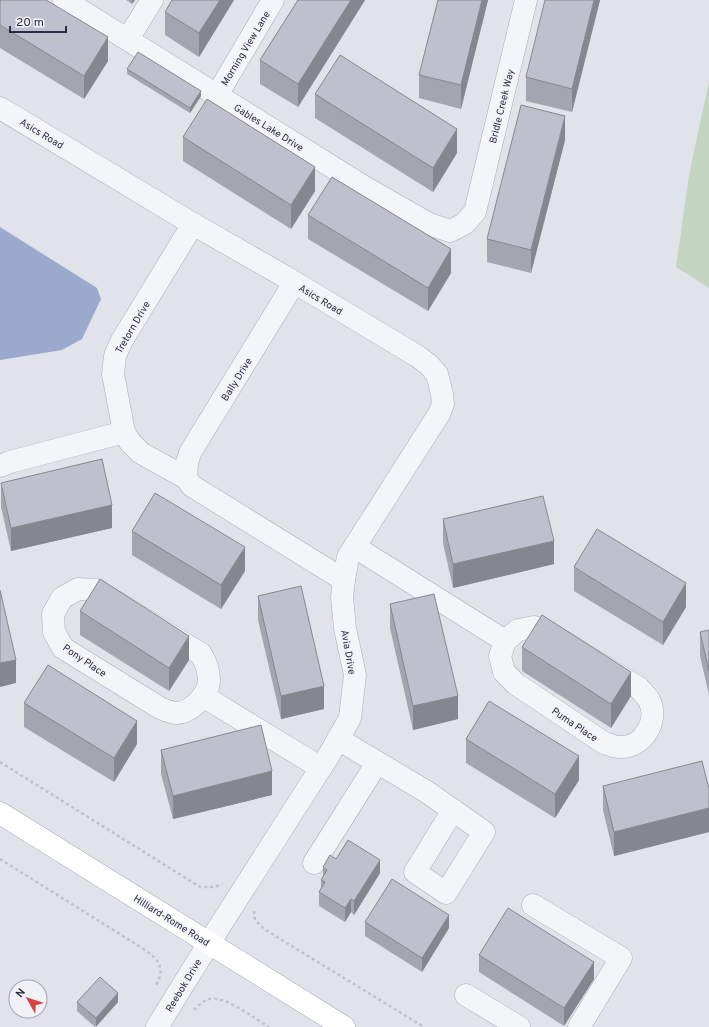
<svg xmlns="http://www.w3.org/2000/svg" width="709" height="1027" font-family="Overpass,sans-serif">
	<rect width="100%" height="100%" fill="#e1e3ea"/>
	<path fill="#c3d5c1" d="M709,81V288L676,267L689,175Z"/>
	<path fill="#9aa9cc" d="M0,227L97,288L101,299L82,339L62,350L0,360Z"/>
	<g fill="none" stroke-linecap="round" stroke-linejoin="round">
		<g stroke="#aaacb8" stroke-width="23">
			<g id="minor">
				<path d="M64,0L366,188L429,224L450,231L464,224L475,212L526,0"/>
				<path d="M128,39L152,0"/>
				<path d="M217,95L273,0"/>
				<path d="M0,108L193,224L284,276L417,356L429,365L437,374L442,394L443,404L439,414L348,557L344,580L342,597L345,628L355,675L350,718L329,755L209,943L157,1027"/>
				<path d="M124,432L130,442L141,453L186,478L192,486L344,580"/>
				<path d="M0,466L10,462L124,432L113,374L115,356L121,342L193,224"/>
				<path d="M186,478L187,462L191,451L294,283"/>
				<path d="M355,547L505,641"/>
				<path d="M78,589L96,590L201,654C206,663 209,670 209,681C208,695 190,714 175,713C170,712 164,710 160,708L63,648L54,632L53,614L62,598Z"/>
				<path d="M534,627L549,633L639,688C642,692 647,696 649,700C660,721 642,749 619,747C614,747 608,744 604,743L516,684L504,672L500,656L505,641L518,630Z"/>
				<path d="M203,696L321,768"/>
				<path d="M338,739L427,792L484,832L446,893L415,872L453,810"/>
				<path d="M314,863L377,763"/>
				<path d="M533,905L621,958L579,1027"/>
				<path d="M466,995L519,1027"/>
			</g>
		</g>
		<g stroke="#9fa5b7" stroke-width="23">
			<path id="major" d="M0,813L344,1027"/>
		</g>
		<g stroke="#bfc1c9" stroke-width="2.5" stroke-dasharray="3 3" stroke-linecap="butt">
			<path d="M0,762L200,887H215L222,884"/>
			<path d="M0,859L142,948C157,958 167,967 156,985"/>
			<path d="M254,911L255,920L264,929L424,1027"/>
			<path d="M194,1010C199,1005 203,1001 209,999C225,995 255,1019 269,1027"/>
		</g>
		<use href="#minor" stroke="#f4f5f8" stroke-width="22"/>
		<use href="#major" stroke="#fff" stroke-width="22"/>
	</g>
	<g fill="#a3a6b0">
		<path d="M0,0L108,61L84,99L0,48Z"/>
		<path d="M126,0H135L132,4Z"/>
		<path d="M172,0H234L199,57L165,35V12Z"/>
		<path d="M298,0H365L298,107L260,84V60Z"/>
		<path d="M438,0H488L461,109L419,98V75Z"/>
		<path d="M600,0L572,112L526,101V77Z"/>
		<path d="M127,69L201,96L190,113L127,74Z"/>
		<path d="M315,94L457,153L433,192L315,118Z"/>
		<path d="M183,137L315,191L291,229L183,161Z"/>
		<path d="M565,140L531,273L487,262V239Z"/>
		<path d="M308,215L451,273L428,311L308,239Z"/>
		<path d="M1,483L112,528L11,551L1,507Z"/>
		<path d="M443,519L554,564L453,588L443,543Z"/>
		<path d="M132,531L245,571L221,609L132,555Z"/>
		<path d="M574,567L686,607L663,645L574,591Z"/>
		<path d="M258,596L324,709L281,719L258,620Z"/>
		<path d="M390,604L458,719L413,730L390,628Z"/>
		<path d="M80,611L189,660L169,691L80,635Z"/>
		<path d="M709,630V695L700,656V632Z"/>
		<path d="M522,647L631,696L611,728L522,671Z"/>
		<path d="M24,703L137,744L114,782L24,727Z"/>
		<path d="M466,739L579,780L555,818L466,763Z"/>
		<path d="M161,750L272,795L173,819L161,774Z"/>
		<path d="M603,786L709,808V832L614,856L603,810Z"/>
		<path d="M336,859L380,873L354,915L351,912L345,922L319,906V892L321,889V880L323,877V867Z"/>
		<path d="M365,922L449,928L422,972L365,936Z"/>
		<path d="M479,955L594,979L564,1026L479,972Z"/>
		<path d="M77,1002H118L95,1027L77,1011Z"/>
	</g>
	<g fill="#858790">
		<path d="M132,0H135L132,4Z"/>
		<path d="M220,0H234L199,57V33Z"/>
		<path d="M351,0H365L298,107V84Z"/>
		<path d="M482,0H488L461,109V85Z"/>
		<path d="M594,0H600L572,112V89Z"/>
		<path d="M108,37V61L84,99V76Z"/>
		<path d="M201,91V96L190,113V108Z"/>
		<path d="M565,116V140L531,273V250Z"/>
		<path d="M457,129V153L433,192V168Z"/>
		<path d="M315,167V191L291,229V205Z"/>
		<path d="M451,249V273L428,311V288Z"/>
		<path d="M112,505V528L11,551V528Z"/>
		<path d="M554,541V564L453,588V564Z"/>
		<path d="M245,547V571L221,609V585Z"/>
		<path d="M686,583V607L663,645V622Z"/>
		<path d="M189,636V660L169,691V668Z"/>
		<path d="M16,660V683L0,687V663Z"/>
		<path d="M631,672V696L611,728V704Z"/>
		<path d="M324,686V709L281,719V696Z"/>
		<path d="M458,696V719L413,730V706Z"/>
		<path d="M137,721V744L114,782V758Z"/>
		<path d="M579,756V780L555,818V794Z"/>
		<path d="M272,771V795L173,819V796Z"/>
		<path d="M709,808V832L614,856V832Z"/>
		<path d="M380,860V873L354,915V901Z"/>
		<path d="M351,899V912L345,922V908Z"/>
		<path d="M449,915V928L422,972V958Z"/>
		<path d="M594,962V979L564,1026V1008Z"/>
		<path d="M118,993V1002L96,1027V1018Z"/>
	</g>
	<g fill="#bec1cd" stroke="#858790">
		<path d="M0,0H46L108,37L84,76L0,25Z"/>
		<path d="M172,0H220L199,33L165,12Z"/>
		<path d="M298,0H351L298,84L260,60Z"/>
		<path d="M438,0H482L461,85L419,75Z"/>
		<path d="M545,0H594L572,89L526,77Z"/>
		<path d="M138,52L201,91L190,108L127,69Z"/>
		<path d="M340,55L457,129L433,168L315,94Z"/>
		<path d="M207,99L315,167L291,205L183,137Z"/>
		<path d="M521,105L565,116L531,250L487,239Z"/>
		<path d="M332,177L451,249L428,288L308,215Z"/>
		<path d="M102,459L112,505L11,528L1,483Z"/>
		<path d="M155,493L245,547L221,585L132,531Z"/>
		<path d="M543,496L554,541L453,564L443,519Z"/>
		<path d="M597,529L686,583L663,622L574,567Z"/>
		<path d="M100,579L189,636L169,668L80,611Z"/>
		<path d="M301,586L324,686L281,696L258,596Z"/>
		<path d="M0,590L16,660L0,663Z"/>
		<path d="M434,594L458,696L413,706L390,604Z"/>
		<path d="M542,615L631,672L611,704L522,647Z"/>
		<path d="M709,630V671L700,632Z"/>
		<path d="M48,665L137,721L114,758L24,703Z"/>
		<path d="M489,701L579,756L555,794L466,739Z"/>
		<path d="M261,725L272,771L173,796L161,750Z"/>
		<path d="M702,761L709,789V808L614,832L603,786Z"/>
		<path d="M348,840L380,860L354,901L351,899L345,908L319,892L325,882L321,880L327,870L323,867L330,855L336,859Z"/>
		<path d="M392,879L449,915L422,958L365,922Z"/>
		<path d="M508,908L594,962L564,1008L479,955Z"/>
		<path d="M100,977L118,993L96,1018L77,1002Z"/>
	</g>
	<g text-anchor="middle" stroke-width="3" stroke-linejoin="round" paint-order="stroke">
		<g font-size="10" fill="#282d43" stroke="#f1f2f7">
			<text transform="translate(245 48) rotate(-59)" y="4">Morning View Lane</text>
			<text transform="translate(501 106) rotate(-76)" y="4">Bridle Creek Way</text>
			<text transform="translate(269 127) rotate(32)" y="4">Gables Lake Drive</text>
			<text transform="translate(42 133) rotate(31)" y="4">Asics Road</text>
			<text transform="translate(321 299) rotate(31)" y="4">Asics Road</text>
			<text transform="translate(132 327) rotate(-60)" y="4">Tretorn Drive</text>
			<text transform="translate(236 379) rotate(-58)" y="4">Bally Drive</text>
			<text transform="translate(349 652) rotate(80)" y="4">Avia Drive</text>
			<text transform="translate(85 660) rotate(34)" y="4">Pony Place</text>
			<text transform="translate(575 724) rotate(34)" y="4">Puma Place</text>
			<text transform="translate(172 920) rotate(32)" y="4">Hilliard-Rome Road</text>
			<text transform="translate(183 985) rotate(-59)" y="4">Reebok Drive</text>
		</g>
	</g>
	<g transform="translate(28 999) rotate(309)"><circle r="19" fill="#f1f2f7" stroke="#a1a3af"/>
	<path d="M0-3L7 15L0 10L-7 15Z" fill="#d54440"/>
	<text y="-6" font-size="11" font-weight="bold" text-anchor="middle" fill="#282d43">N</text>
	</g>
	<path d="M10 26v6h56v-6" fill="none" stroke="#282d43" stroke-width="2"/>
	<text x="16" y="26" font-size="12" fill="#282d43" stroke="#f1f2f7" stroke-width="3" paint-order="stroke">20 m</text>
</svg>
